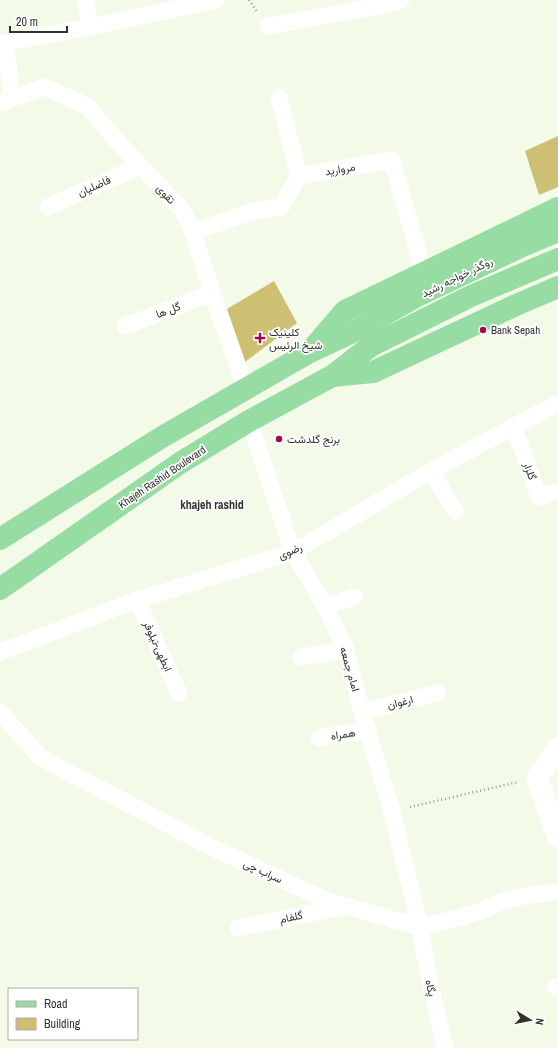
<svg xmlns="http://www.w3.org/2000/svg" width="558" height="1048" font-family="'Archivo Narrow',Vazirmatn,sans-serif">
	<rect width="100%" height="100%" fill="#f3fae7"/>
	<g fill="#cec072">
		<path d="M558,136V187L539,195L525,151Z"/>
		<path d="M274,281L297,323L245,362L227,309Z"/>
	</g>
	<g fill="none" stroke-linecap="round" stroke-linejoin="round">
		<g stroke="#979c8f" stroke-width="2.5" stroke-dasharray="1 3" stroke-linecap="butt">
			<path d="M249,0L258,13"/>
			<path d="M410,807L518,782"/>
		</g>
		<g stroke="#fff" stroke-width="17">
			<path d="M85,0L90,27"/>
			<path d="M268,26L385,5L401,0"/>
			<path d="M12,98L5,43L90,27L217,0"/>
			<path d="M279,98L299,176"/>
			<path d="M0,103L45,87L87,106L118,142L183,211L193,232L212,293L246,389"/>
			<path d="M48,207L140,166"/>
			<path d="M193,232L254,211L281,207L299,176L392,160L424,273"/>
			<path d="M125,326L212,293"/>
			<path d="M249,421L293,552L325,606L346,650L362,712L392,812L420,927L428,974L445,1048"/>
			<path d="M514,427L539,497L558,491"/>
			<path d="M431,471L455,511"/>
			<path d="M137,600L179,693"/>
			<path d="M325,606L354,597"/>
			<path d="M0,652L137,600L293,552L431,471L558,403"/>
			<path d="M301,657L346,650"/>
			<path d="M0,712L41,758L211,847L328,901L420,927L462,917L483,910L501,902L529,895L558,892"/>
			<path d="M362,712L438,693"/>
			<path d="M319,738L367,730"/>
			<path d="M238,928L343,907"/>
			<path d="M556,987H558"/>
		</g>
		<path stroke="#fff" stroke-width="22" d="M558,748L537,778L558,837"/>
		<g stroke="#96dca3" stroke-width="22">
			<path d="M315,346L345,311L558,208"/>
			<path d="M332,376L373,372L516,305L558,287"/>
			<path d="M0,539L162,437L310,352L359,329L419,295L520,247L558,231"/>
			<path d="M0,589L180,463L249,421L332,376L371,346L471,296L558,259"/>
		</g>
	</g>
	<g fill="#a0084d" stroke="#fff" stroke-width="1.5">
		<circle cx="483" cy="330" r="4"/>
		<path d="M258 332h4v4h4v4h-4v4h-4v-4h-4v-4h4z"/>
		<circle cx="279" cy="439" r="4"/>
	</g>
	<g text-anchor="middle" stroke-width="3.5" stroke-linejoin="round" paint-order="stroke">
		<g font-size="11" fill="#30332c" stroke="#fff">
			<text transform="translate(340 169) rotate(-10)" y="4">مروارید</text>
			<text transform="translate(94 186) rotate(-24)" y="4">فاضلیان</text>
			<text transform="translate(166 194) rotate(47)" y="4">تقوی</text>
			<text transform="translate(457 277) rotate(-26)" y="4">روگذر خواجه رشید</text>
			<text transform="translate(168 310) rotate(-21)" y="4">گل ها</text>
			<text transform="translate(530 471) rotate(70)" y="4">گلزار</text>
			<text transform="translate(162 477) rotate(-34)" y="4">Khajeh Rashid Boulevard</text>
			<text transform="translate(290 551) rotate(-23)" y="4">رضوی</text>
			<text transform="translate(158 646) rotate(66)" y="4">ابطهی-نیلوفر</text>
			<text transform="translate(350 669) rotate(74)" y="4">امام جمعه</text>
			<text transform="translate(400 702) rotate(-14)" y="4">ارغوان</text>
			<text transform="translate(343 734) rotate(-9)" y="4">همراه</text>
			<text transform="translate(263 871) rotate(25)" y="4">سراب چی</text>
			<text transform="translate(291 917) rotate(-12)" y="4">گلفام</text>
			<text transform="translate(431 988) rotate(78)" y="4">پگاه</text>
		</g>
		<g font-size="11" fill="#30332c" stroke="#fff" text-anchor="start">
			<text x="491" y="334">Bank Sepah</text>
			<text x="269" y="336">کلینیک<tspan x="269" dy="13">شیخ الرئیس</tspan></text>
			<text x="287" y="443">برنج گلدشت</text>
		</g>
		<g font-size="12" font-weight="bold" fill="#30332c" stroke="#fff">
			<text x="212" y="509">khajeh rashid</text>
		</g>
	</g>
	<rect x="8" y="988" width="130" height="52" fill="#ffffff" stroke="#acadab"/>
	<rect x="16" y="1001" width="20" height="6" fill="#96dca3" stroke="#acadab"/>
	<text x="44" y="1008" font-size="12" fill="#30332c">Road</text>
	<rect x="16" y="1018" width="20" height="12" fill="#cec072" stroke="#acadab"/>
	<text x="44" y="1028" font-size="12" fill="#30332c">Building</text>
	<g transform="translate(530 1020) rotate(100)" stroke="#ffffff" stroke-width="3" paint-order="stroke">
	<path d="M0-3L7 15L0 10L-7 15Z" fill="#30332c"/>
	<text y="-6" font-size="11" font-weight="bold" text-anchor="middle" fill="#30332c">N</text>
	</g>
	<path d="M10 26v6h57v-6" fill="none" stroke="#30332c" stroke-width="2"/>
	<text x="16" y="26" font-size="12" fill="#30332c" stroke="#ffffff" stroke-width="3" paint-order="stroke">20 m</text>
</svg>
